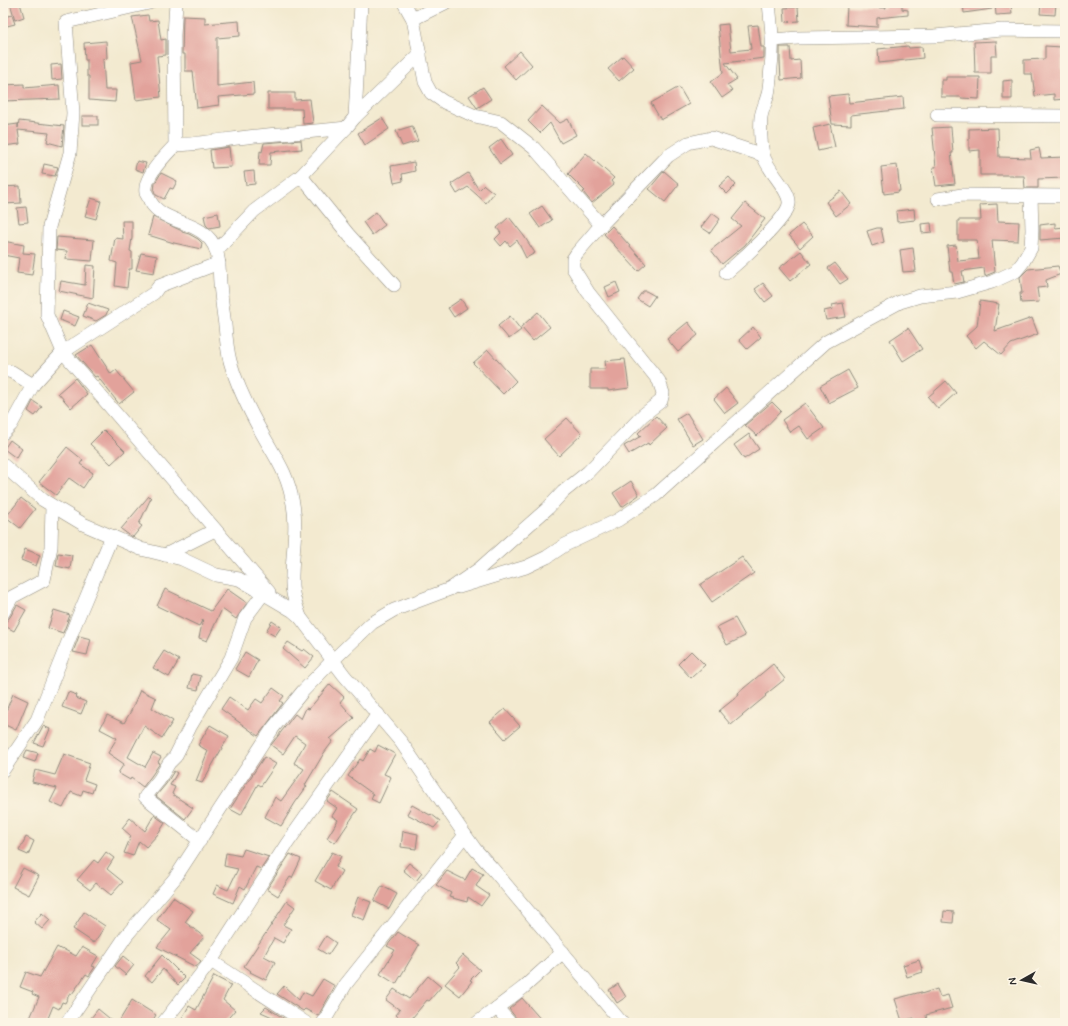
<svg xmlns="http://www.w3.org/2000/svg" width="1068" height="1026" font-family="Mynerve,sans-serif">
	<rect width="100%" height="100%" fill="#fcf5e5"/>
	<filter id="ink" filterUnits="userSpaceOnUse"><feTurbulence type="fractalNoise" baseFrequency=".025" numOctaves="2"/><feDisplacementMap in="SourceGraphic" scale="8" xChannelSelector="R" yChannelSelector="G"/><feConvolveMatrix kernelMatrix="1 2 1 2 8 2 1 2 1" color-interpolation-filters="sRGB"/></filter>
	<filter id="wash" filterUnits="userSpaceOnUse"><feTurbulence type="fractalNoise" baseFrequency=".012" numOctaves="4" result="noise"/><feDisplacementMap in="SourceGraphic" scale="16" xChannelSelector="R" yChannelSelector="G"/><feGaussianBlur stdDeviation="0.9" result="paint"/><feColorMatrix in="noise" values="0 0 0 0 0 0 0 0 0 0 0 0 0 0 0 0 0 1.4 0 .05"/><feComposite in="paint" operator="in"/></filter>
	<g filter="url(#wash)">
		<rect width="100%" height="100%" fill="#f3ead0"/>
		<g id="blocks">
			<g fill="#e2a29b">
				<path d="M10,3H20L24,17L15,20Z"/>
				<path d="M885,3H902V9L908,10V15L877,18V27L846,25L847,6L886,8Z"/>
				<path d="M963,3H992V9L964,13Z"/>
				<path d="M995,3H1011L1012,14L996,15Z"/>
				<path d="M1041,3H1056L1055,15L1040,14Z"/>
				<path d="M798,7L799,21L785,22L784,8Z"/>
				<path d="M12,15L15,24L3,27V17Z"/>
				<path d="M148,15L149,21L158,20L161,40L166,39V55L157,56L161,97L136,100L131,62L142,60L132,17Z"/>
				<path d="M183,16L205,17V24L239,21L240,36L217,38V86L253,82L254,94L218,97L219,105L197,108L193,71H185V54H182Z"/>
				<path d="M728,24L731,51L751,49L748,26L758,25L761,47H764V58L725,63L737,79L727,85L732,91L722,98L711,82L723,73L718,25Z"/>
				<path d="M106,41L107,58L103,59L105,90H116L115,102L89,100V76H87V60H85L84,43Z"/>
				<path d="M996,41L997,56H991V73H975L974,42Z"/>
				<path d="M908,46L909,48L922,47L923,58L879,63L878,49Z"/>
				<path d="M1045,46L1062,47V78H1065V99L1054,100V94L1035,96L1032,74H1024V60L1045,59Z"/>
				<path d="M780,47H790L791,61L800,60L801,78L781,80L780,61Z"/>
				<path d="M520,51L532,65L516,80L504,66Z"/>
				<path d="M623,56L634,68L619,81L608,69Z"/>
				<path d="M61,64L62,79L52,80L51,65Z"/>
				<path d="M946,77H980L979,99L961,98V97H941V80H946Z"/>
				<path d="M1012,80V99H1003V81Z"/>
				<path d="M24,84V88L59,85L60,99L3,101V85Z"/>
				<path d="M483,87L491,99L477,108L469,96Z"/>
				<path d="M679,87L689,104L661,120L651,103Z"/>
				<path d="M268,93H295V100L310,99L313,123L303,124L302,109H268Z"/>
				<path d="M848,94L849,103L903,97L904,109L851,115V125L832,124L828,96Z"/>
				<path d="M542,106L560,123L568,119L576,135L561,143L550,123L540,133L528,121Z"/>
				<rect x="82" y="116" width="16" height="9"/>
				<path d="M382,118L389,129L365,145L358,133Z"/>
				<path d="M19,121L64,126L62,146L47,142L49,133L18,130L20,144L3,146V126L18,124V128Z"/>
				<path d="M830,124L835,147L818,151L813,128Z"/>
				<path d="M412,126L418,141L402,146L396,131Z"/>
				<path d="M951,127L953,153H951L955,184L936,186L933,167H936L932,128Z"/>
				<path d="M998,128L999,157L1031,158L1030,150L1039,148L1041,158L1065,157V178L1038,179V188H1025L1024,176H1013V175H980V150L969,151V129Z"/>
				<path d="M501,139L512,155L500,164L489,148Z"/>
				<path d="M301,140L302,149L271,152L270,165H259L260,151L262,152L264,143Z"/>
				<path d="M229,147L231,167L212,168L210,150Z"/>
				<path d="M586,153L614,178L611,181L614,185L592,203L583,192L585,191L568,174Z"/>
				<path d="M137,161L146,163L143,172L135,169Z"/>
				<path d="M414,162L415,171L402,174L403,181L394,183L391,166Z"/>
				<path d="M44,164L58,167L55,176L42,174Z"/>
				<path d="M897,165L900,191H898L899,192L884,194L881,167Z"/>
				<path d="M254,171L255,184L246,185L244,172Z"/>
				<path d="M664,171L679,184L665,202L649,189Z"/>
				<path d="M161,173L177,181L173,189L170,188L164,199L156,195L154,191L155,183Z"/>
				<path d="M468,173L479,190L484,185L494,193L486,203L468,187L457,194L451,184Z"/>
				<path d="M729,177L736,185L727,194L719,186Z"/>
				<path d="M20,186L21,203L4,204L3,187Z"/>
				<path d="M841,191L851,204L836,216L826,202Z"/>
				<path d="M91,198L101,201L96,219L85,216Z"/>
				<path d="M745,203L765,219L745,245L722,264L711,250L741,226L732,219Z"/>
				<path d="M997,204L998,221L1019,222L1018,241L992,240L995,272L985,276L984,268L962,271L964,282L954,284L952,272H950L947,246L956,245L958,261L979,259L977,240H958V220H981L980,205Z"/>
				<path d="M542,206L552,220L540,228L530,214Z"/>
				<path d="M26,207L28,222L19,223L17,208Z"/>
				<path d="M914,209L915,220L897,222L896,211Z"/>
				<path d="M376,212L385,225L372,235L363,222Z"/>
				<path d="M218,213L220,226L209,228L206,225L204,216Z"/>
				<path d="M712,213L720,219L710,233L701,227Z"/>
				<path d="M153,217L182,231V232L189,234L198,239L202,243L201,249L174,243L148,235Z"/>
				<path d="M509,217L524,236L535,253L526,258L517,240L510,246L506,241L501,246L495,239L501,233L497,228Z"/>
				<path d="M122,221H132V238L130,251L132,252V269H129L127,288L115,286L117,263L111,261L115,238L123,239Z"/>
				<path d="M931,223L932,232L922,233L921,224Z"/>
				<path d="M1055,223V228L1065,227V238L1040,240V225Z"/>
				<path d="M802,224L813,236L800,248L789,235Z"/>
				<path d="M612,226L646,264L638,271L604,234Z"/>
				<path d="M877,228H881L884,242L872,246L867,231Z"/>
				<path d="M57,237L94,240L92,261L66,259L67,251L56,250Z"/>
				<path d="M3,241L24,245L23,253L35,254L32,275L17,273L19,258L3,255Z"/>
				<path d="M913,248L916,271L903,272L900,250Z"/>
				<path d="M801,251L811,264L790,281L779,268Z"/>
				<path d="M141,253L157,256L154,273L136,270Z"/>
				<path d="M835,263L848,279L840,284L828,268Z"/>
				<path d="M86,265L95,266L93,298L59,291L61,281L85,285Z"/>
				<path d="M1058,266L1061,274L1046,280L1047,287L1037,288L1039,302L1021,303L1020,293H1022L1020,277L1028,269Z"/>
				<path d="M616,282L620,292L609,297L605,287Z"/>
				<path d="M763,283L773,296L765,302L755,289Z"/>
				<path d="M643,291H646L655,296L648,306L637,299Z"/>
				<path d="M461,299L467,308L454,317L448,308Z"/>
				<path d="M980,301L999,304L995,331L1032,318L1038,334L1011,344L1001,355L984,341L976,348L966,336L977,326Z"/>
				<path d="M88,303L108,310L106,315L96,321L83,316Z"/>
				<path d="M843,303L846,317L826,320L824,311L833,309L832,305Z"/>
				<path d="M63,311L79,317L75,326L60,320Z"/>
				<path d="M538,312L550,327L533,341L521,327Z"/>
				<path d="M510,316L521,330L509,339L498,326Z"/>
				<path d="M688,322L698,335L678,352L667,339Z"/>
				<path d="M753,327L761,337L747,349L739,340Z"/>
				<path d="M908,328L922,349L903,361L890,340Z"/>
				<path d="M92,345L111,374L116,370L134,392L119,404L97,376L95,377L76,355Z"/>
				<path d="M488,350L516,381L503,394L473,363Z"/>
				<path d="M625,359L629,388L608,391V389H590V369H606L605,361Z"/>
				<path d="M848,370L858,388L829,403L820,386Z"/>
				<path d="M75,378L87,394L71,408L58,393Z"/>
				<path d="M946,381L956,393L938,409L928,397Z"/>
				<path d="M726,388L738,403L725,413L714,399Z"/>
				<path d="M33,401L42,407L35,416L28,411Z"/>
				<path d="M772,402L781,411L757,436L745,425Z"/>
				<path d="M805,403L824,428L808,439L799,426L790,432L782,420Z"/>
				<path d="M687,413L703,439L693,445L677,419Z"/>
				<path d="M656,416L667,428L649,445L648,443L629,454L624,446L641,436L638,433Z"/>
				<path d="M567,418L582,434L559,456L544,439Z"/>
				<path d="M104,430L125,451L111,464L90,444Z"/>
				<path d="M749,434L759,449L744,459L734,445Z"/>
				<path d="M10,440L22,449L16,458L4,449Z"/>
				<path d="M67,447L83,460L80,464L93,473L83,488L69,478L56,495L39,482Z"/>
				<path d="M631,481L639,495L622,507L613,493Z"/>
				<path d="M149,496L151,498L139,524L142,526L133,537L129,535L121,529Z"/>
				<path d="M21,498L35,509L20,528L6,517Z"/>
				<path d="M25,549L40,555L36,566L21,560Z"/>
				<path d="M58,553L72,555L70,569L56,566Z"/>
				<path d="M742,557L754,573L712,602L700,585Z"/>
				<path d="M165,589L211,611L227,589L247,603L236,619L222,609L207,641L199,638L203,619L199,626L157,606Z"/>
				<path d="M17,605L26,610L14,631L3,625L10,617Z"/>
				<path d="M54,610L70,615L63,633L48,628Z"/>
				<path d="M735,618L745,636L727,645L717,627Z"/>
				<path d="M272,621L281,627L275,636L266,631Z"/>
				<path d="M79,636L91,639L87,655L73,652Z"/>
				<path d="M288,642L302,651L304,649L314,657L305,668L283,649Z"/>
				<path d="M164,651L179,660L169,677L153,668Z"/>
				<path d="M691,651L705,665L691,678L678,664Z"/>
				<path d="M245,652L258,660L249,677L235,669Z"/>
				<path d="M773,664L785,679L765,695L766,696L731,725L719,711L739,695L738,693Z"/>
				<path d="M192,674L201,676L198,690L189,688Z"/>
				<path d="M330,684L344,697L340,702L354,718L330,739L333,741L324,753L305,785L307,786L295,803L281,826L265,817L275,797L281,801L304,769L294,763L305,743L295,736L283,754L271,745L295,714L301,719L306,708L309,709Z"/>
				<path d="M273,688L284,696L280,701L283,703L258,736L221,709L229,697L248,710L256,699L262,703Z"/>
				<path d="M140,690L156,698L152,708L173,721L162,738L144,726L128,757L145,767L153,753L161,757L158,762L160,763L152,775L143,787L131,778L130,780L118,773L124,764L108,753L117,738L100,729L107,715L124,723L131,711Z"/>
				<path d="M68,692L77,695L76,698L86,702L81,714L62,707Z"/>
				<path d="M13,694L28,701L16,730L3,724V718Z"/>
				<path d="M505,709L520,726L505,739L490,722Z"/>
				<path d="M210,725L229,736L202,783L196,781L208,751L198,745Z"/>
				<path d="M43,726L50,729L43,746L34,743Z"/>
				<path d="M378,745L395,754L384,774L391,777L379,803L371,799L373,794L348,776L360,759L363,761L370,749L375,752Z"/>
				<path d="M27,750L38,753L35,762L23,758Z"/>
				<path d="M64,754L90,763L84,780L95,784L92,793L83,790L81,796L71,792L63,808L50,802L57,788L32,782L35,770L55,775Z"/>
				<path d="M264,757L276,764L261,786L258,784L241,815L230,809Z"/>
				<path d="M174,771L177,773L170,785L175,787L172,794L193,808L185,819L156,796L166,784Z"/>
				<path d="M333,792L358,809L335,843L327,838L338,820L332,816L337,808L327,801Z"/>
				<path d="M412,805L430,815L431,814L440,821L434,828L407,814Z"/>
				<path d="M154,815L165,823L159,833L146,847L139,841L133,856L124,853L131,836L122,828L130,818L145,831Z"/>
				<path d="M403,831L418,834L416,849L401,847Z"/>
				<path d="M26,837L34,841L28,855L19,851Z"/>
				<path d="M244,849L269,857L261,869L256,867L245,889L240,886L233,903L213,894L217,885L228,890L238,869L224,866L226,853L241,856Z"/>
				<path d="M106,852L114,858L107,869L123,882L111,895L96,883L90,890L77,880L94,860L98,863Z"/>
				<path d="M332,852L341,856L336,867L342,871L331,890L315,881Z"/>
				<path d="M290,854L301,859L292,878L290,877L278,896L267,889Z"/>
				<path d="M409,863L422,873L416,881L403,870Z"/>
				<path d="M23,868L39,876L29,895L13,887Z"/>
				<path d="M472,868L483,874L476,886L489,895L481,906L468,897L467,902L449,897L451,893L436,885L447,871L465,880Z"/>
				<path d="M382,886L397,894L389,909L374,901Z"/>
				<path d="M173,897L193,911L185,922L204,937L190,953L201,961L196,967L157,947L171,930L157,920Z"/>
				<path d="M358,897L371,902L364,920L351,915Z"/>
				<path d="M287,901L295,907L283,925L291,929L283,943L274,938L264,956L275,962L266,980L250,972L251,971L244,966Z"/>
				<path d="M944,911L954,912L953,923L943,922Z"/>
				<path d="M84,912L105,926L94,943L73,929Z"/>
				<path d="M42,913L50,920L42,929L34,922Z"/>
				<path d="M398,932L419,945L396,984L380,974L395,950L387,946Z"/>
				<path d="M326,936L336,943L328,955L318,949Z"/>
				<path d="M57,947L62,950L63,949L76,956L82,947L98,956L92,966L95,967L89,976L86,974L72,994L70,993L65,1003L62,1002L59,1009L53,1006L46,1023H28L39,997L32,994L33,992L20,987L26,972L40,977Z"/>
				<path d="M162,955L185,978L178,985L163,969L152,982L145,976Z"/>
				<path d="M463,955L480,970L470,980L472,981L460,996L445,984L460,967L456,963Z"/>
				<path d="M123,956L134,965L126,975L115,966Z"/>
				<path d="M919,960L923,972L907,977L903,965Z"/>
				<path d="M214,976L231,985L223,1000L235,1010L224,1023H190L182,1018L189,1006L196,1010Z"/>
				<path d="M428,976L441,987L429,1001L427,1000L408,1023H406L396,1015L400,1010L386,1000L394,989L409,999Z"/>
				<path d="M323,979L335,986L318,1016L305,1009L303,1011L277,994L284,986L299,1000L303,992L312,996Z"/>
				<path d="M618,984L626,997L617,1003L609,990Z"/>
				<path d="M937,989L940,997L948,995L952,1008L926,1015L927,1021L920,1023H915L914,1018L902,1021L895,999L921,992V994Z"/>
				<path d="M522,998L544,1023H518L516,1018L509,1009Z"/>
				<path d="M132,1000L156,1015L151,1023H118Z"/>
				<path d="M266,1007L291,1023H276L279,1020L261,1012Z"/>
				<path d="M98,1009L115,1023H87Z"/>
			</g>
		</g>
	</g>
	<g filter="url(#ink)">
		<use href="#blocks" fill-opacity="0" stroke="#8f8a7e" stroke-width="1"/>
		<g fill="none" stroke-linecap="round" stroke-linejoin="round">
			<g stroke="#8f8a7e" stroke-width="14">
				<g id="minor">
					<path d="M149,3L66,22L73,113L70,153L49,227L47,315L63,352L269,592"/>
					<path d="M176,3L174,35L175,145C165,156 143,177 146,193C147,195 149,198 150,201C164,226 205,219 216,250C220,261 219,271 220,283C221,297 223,311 225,325C226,337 227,349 230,361C237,386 250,412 263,435C277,460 288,474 293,504C298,531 291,557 292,585C292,596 297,607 300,617"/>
					<path d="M404,3L413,19L425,82L431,93L444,102L475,116L501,122L534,148L601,225"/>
					<path d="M413,19L445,3"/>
					<path d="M773,40L798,38L934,36L1002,30L1065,31"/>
					<path d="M937,115L1065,116"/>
					<path d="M355,117L361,3"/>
					<path d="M175,145C206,144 236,137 267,135C293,133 320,131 346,128"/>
					<path d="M301,176L348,234L394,285"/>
					<path d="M938,199L962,195L1065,196"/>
					<path d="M216,251L254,211L301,176L346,128L355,117L420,54"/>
					<path d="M726,273C739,262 787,219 789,204C791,190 766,170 763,154C761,145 760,127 761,117C762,110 766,102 768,94C770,85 770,76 771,67C774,45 771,24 769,3"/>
					<path d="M3,370L12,372L33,385L63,352L154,293L159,286L219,263"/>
					<path d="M3,433L11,425L33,385"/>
					<path d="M3,465L43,500L83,524L141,549L182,559L216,575L239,579L293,611L300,617L344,675L401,742L465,835L475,849L492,868L622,1023"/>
					<path d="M165,555L215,530"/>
					<path d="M459,587L526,567L547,557L565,545L618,520L656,495L826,342L900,302L920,296L957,292L992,282L1016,271L1023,262L1031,248L1032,230L1031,196"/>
					<path d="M3,613L12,597L44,580L51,547L52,506"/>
					<path d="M3,770L37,720L76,622L112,536"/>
					<path d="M200,841L145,797L159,780L169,763L175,757L190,727L231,658L245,618L263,594"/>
					<path d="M211,961L306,1023"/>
					<path d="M497,1008L510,1023"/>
					<path d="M67,1023L126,936L175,878L273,728L303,691L332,661L372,623L394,610L450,589L479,569L548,508L563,492L588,472L643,415L661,401L663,393L659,381L588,292L573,268V259L577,253L601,225L668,156L688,143L711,138L763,155"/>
					<path d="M163,1023L211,961L286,845L378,714"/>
					<path d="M323,1023L346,984L465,835"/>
					<path d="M477,1023L523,988L563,952"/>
				</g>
			</g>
			<use href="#minor" stroke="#fff" stroke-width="13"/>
		</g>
	</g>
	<rect width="1068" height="1026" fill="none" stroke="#fcf5e5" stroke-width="16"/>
	<g transform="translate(1022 980) rotate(262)" stroke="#fcf5e5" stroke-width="3" paint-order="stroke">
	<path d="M0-3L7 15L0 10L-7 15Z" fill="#2b2b2b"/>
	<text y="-6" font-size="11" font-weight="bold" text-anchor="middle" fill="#2b2b2b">N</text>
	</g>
</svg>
